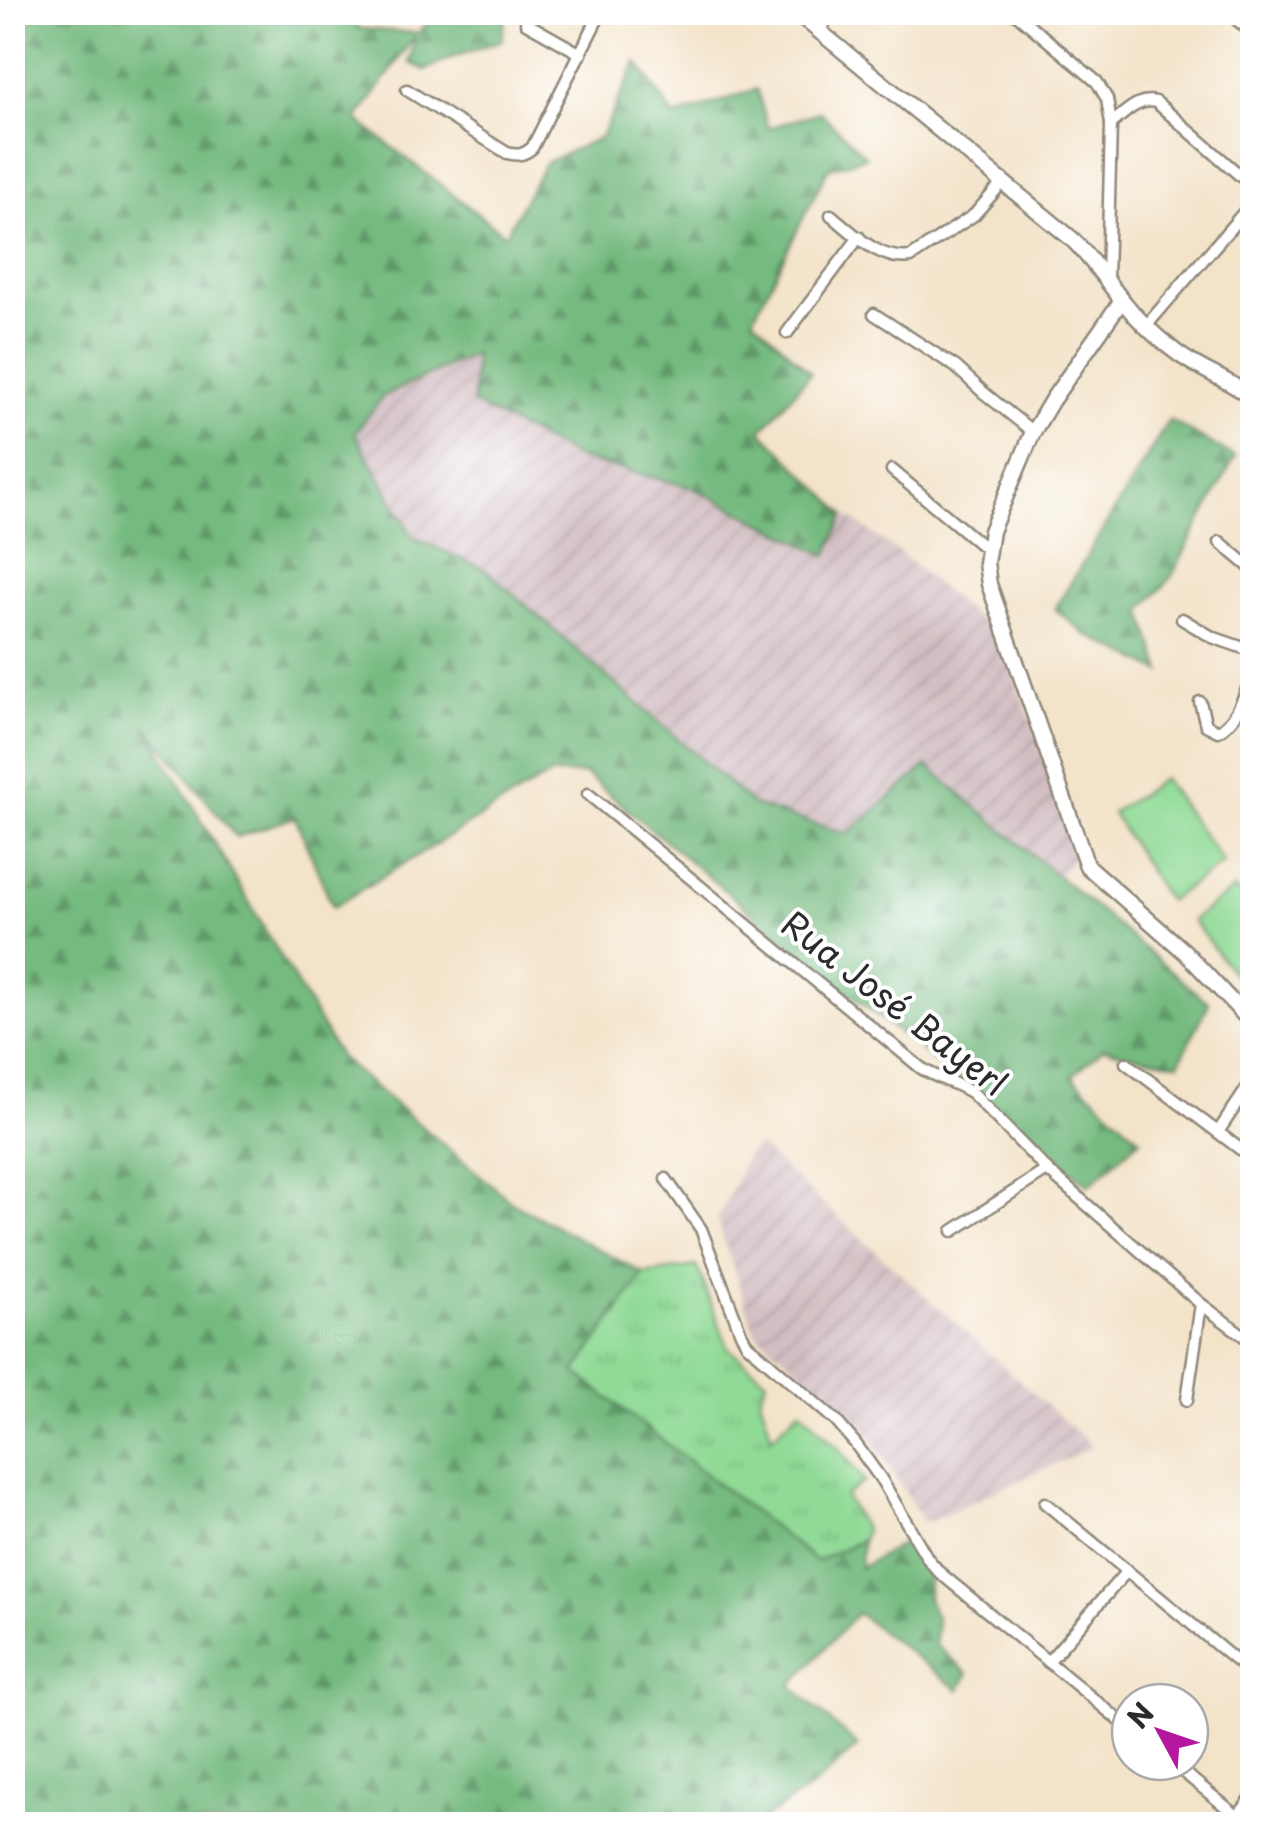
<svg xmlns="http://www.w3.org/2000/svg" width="1265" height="1837" font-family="'Playpen Sans',sans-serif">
	<defs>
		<pattern id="industrial-furrows" width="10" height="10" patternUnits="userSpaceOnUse" patternTransform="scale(2.5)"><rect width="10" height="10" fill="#d2bec2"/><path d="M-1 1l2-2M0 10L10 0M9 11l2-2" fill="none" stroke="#b4a3a7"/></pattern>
		<pattern id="grass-tufts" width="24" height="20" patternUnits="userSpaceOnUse" patternTransform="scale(2.5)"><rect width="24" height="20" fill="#90da96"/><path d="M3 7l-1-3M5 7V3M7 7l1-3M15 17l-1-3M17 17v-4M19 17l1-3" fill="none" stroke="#7cbb81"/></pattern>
		<pattern id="forest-firs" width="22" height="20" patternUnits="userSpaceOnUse" patternTransform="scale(2.5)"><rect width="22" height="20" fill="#74ba7f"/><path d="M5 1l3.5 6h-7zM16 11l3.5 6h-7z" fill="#5f9768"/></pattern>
	</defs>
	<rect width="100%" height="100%" fill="#fff"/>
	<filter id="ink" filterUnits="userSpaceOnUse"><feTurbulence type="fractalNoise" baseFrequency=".01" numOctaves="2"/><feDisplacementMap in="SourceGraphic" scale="20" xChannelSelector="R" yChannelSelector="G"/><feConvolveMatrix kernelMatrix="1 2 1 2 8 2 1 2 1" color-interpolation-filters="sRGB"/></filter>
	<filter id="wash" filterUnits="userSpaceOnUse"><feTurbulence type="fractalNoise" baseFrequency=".0048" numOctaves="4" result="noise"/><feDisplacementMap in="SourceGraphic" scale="40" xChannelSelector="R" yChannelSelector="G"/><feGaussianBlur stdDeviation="2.25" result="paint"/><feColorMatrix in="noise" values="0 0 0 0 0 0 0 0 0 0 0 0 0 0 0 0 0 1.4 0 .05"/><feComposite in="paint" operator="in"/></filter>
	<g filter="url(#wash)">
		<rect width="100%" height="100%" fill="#f3e3c9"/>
		<g fill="url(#industrial-furrows)">
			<path d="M475,353L580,459L691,487L826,555L845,514L901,554L999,638L1081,849L1058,877L928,766L847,835L754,805L486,570L413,537L355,432L383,396Z"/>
			<path d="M759,1146L1093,1447L925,1523L860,1422L755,1332L717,1220L748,1154Z"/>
		</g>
		<path fill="url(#grass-tufts)" stroke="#5e8260" stroke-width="2.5" d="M697,1266L728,1348L767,1380L760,1397L772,1437L800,1409L840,1450L865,1481L845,1496L865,1530L862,1540L816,1561L574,1372L644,1274Z"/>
		<g fill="url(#forest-firs)" stroke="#507255" stroke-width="2.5">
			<path d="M229,12L230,20L269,13H359L357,28L417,33L439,13H506L502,40L448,59L426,70L410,63L415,36L357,120L505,235L545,163L601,137L637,62L675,117L757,89L768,128L820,112L866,157L828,169L753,318L811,373L761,431L845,514L827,555L691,487L580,459L473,404L474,354L383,396L355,433L413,537L486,570L753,805L847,834L927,766L1209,1003L1179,1063L1130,1055L1103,1048L1072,1076L1140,1139L1089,1185L807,959L585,774H551L333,907L295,817L236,837L146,726L340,1058L513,1203L644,1274L575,1372L816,1561L862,1540L860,1568L903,1543L928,1578V1598L937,1620L935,1644L968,1674L959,1690L857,1613L791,1686L858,1746L817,1783L759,1822L760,1824H13L12,13Z"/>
			<path d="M1169,420L1235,457L1170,579L1142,610L1162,672L1085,634L1055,609Z"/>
		</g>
		<g fill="#90da96" stroke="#5e8260" stroke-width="2.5">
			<path d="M1163,779L1223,863L1168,901L1112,813Z"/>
			<path d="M1234,889L1252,903V998L1192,920Z"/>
		</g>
	</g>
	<g filter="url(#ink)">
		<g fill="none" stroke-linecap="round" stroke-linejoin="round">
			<g stroke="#8f877a" stroke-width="15">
				<g id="minor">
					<path d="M1014,12L1097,82L1107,99L1111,124L1107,279"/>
					<path d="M1228,12L1252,33"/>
					<path d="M526,23L581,54"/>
					<path d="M818,31L833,12"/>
					<path d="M407,90L507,153C518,156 523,155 532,148L601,12"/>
					<path d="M1111,124C1125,113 1137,98 1156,102L1252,186"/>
					<path d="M831,215C853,233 880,262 911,257L974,215L1003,182"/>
					<path d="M874,314L956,367L984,393L1033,432"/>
					<path d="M1146,326L1252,203"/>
					<path d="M787,333L859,237"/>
					<path d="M892,470L986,549"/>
					<path d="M1220,542L1252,569"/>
					<path d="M1182,619L1212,637L1252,651"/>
					<path d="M1200,702L1206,725L1218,731C1237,721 1244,696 1252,676"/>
					<path d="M588,794L921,1068C937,1079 956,1082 972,1093L1047,1170L1201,1304L1252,1342"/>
					<path d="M1126,1063L1252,1158"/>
					<path d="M1218,1132L1252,1081"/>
					<path d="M666,1179L701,1229L741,1333L747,1344L836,1421L855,1443L881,1479L928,1559L940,1573L1130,1729"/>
					<path d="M953,1231L1047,1170"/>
					<path d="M1187,1400L1201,1304"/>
					<path d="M1045,1503L1252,1674"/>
					<path d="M1048,1662L1127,1571"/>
					<path d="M1171,1762L1247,1824"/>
					<path d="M1238,1816L1252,1798"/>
					<path d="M1060,1824H1082"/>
				</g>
			</g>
			<g stroke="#8f877a" stroke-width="19">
				<g id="tertiary">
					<path d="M796,12L1072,239C1091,258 1105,279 1122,300C1136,318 1154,335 1172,349C1197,370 1228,378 1252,398"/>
					<path d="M1122,300L1052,400L1033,432L991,531L986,563L989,584L1087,866L1185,952L1252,1023"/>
				</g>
			</g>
			<use href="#minor" stroke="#fff" stroke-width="10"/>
			<use href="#tertiary" stroke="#fff" stroke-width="14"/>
		</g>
	</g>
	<g text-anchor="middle" stroke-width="8" stroke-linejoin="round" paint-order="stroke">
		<g font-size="35" fill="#2b2b2b" stroke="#fff">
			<text transform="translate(894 1004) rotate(38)" y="12">Rua José Bayerl</text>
		</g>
	</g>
	<rect width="1265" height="1837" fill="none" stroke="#fff" stroke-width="50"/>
	<g transform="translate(1160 1732) rotate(310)"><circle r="48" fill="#ffffff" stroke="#aaaaaa" stroke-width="2.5"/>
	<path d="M0-8L18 38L0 25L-18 38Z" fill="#b5179e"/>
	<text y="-15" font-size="28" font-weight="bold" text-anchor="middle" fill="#2b2b2b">N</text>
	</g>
</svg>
